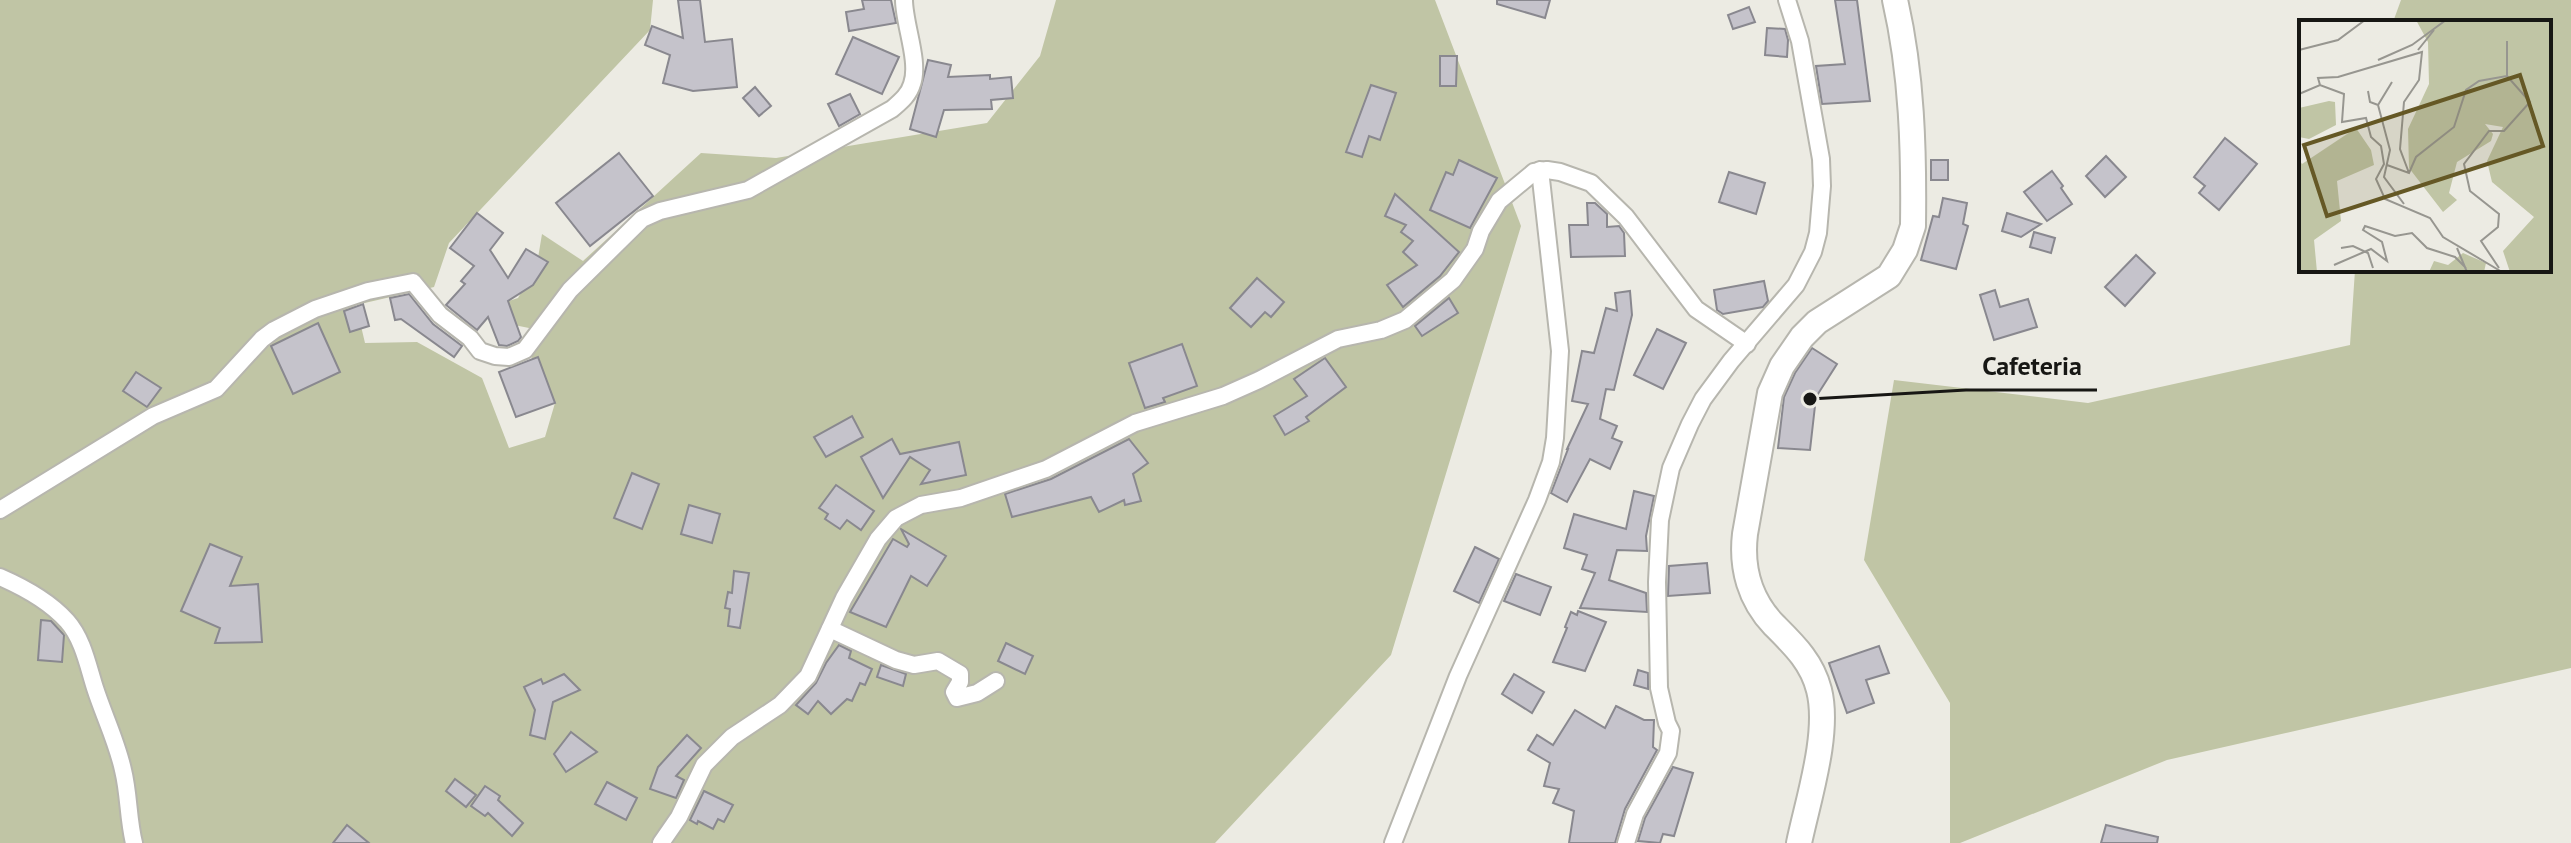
<svg xmlns="http://www.w3.org/2000/svg" width="2571" height="843" font-family="'PT Sans',sans-serif">
	<rect width="100%" height="100%" fill="#ecebe3"/>
	<g fill="#c0c5a5">
		<path d="M0,0H653L650,30L449,243L434,287L356,305L365,343L417,342L482,378L509,448L545,437L555,403L532,362L529,328L505,323L493,306L518,298L537,264L542,234L583,261L701,153L776,158L987,123L1040,56L1056,0H1435L1521,226L1391,655L1215,843H0Z"/>
		<path d="M2401,0H2571V668L2167,760L1960,843H1950V703L1864,560L1894,380L2088,403L2350,345L2355,270H2549V22H2393Z"/>
	</g>
	<g fill="#c5c3cb" stroke="#89888f" stroke-width="2">
		<path d="M678,0H700L705,42L732,39L737,87L693,91L663,83L670,55L645,45L652,26L683,38Z"/>
		<path d="M862,0H891L896,23L849,31L846,12L864,9Z"/>
		<path d="M1497,0H1550L1545,18L1497,4Z"/>
		<path d="M1835,0H1857L1870,101L1822,104L1816,66L1845,64Z"/>
		<path d="M1749,7L1755,22L1733,29L1728,15Z"/>
		<path d="M1767,28L1785,29L1788,40L1787,57L1765,55Z"/>
		<path d="M853,37L899,57L882,94L836,74Z"/>
		<path d="M1440,56H1457L1456,86H1440Z"/>
		<path d="M928,60L951,65L948,77L990,75V79L1011,77L1013,98L991,100L992,109L944,110L936,137L910,129Z"/>
		<path d="M1371,85L1396,93L1380,140L1369,136L1362,157L1346,152Z"/>
		<path d="M755,87L771,106L759,116L743,98Z"/>
		<path d="M850,94L860,114L839,126L828,104Z"/>
		<path d="M2225,138L2257,164L2219,210L2199,193L2205,186L2194,177Z"/>
		<path d="M619,153L653,196L590,246L556,203Z"/>
		<path d="M2106,156L2126,177L2105,197L2086,176Z"/>
		<path d="M1459,160L1497,178L1470,228L1430,210L1446,172L1453,175Z"/>
		<rect x="1931" y="160" width="17" height="20"/>
		<path d="M2052,171L2063,186L2061,188L2072,204L2047,221L2024,192Z"/>
		<path d="M1729,172L1765,183L1756,214L1719,202Z"/>
		<path d="M1395,194L1459,252L1440,276L1403,307L1387,285L1417,265L1403,252L1413,241L1401,232L1406,225L1385,216Z"/>
		<path d="M1943,198L1967,203L1963,224L1968,226L1956,269L1921,260L1933,216L1939,217Z"/>
		<path d="M1587,203H1595L1607,214V227L1619,226L1624,233L1625,256L1571,257L1569,225H1588Z"/>
		<path d="M477,213L503,233L490,250L508,278L526,249L548,262L533,285L508,301L521,337L518,341L507,346L499,345L488,317L477,330L446,305L465,284L461,281L474,266L450,248Z"/>
		<path d="M2007,213L2041,224L2021,237L2002,231Z"/>
		<path d="M2034,232L2055,238L2051,253L2030,247Z"/>
		<path d="M2136,255L2155,273L2125,306L2105,287Z"/>
		<path d="M1257,278L1284,302L1271,317L1265,312L1251,327L1230,308Z"/>
		<path d="M1764,281L1768,301L1763,307L1723,314L1717,310L1714,290Z"/>
		<path d="M1995,290L2000,307L2028,299L2037,327L1994,340L1980,295Z"/>
		<path d="M1630,291L1632,315L1614,390L1606,389L1600,419L1617,426L1612,438L1622,442L1610,469L1590,459L1567,502L1551,493L1568,449H1567L1588,404L1572,401L1582,351L1594,353L1606,308L1617,311L1615,293Z"/>
		<path d="M409,294L433,324L462,346L454,357L401,319L395,320L390,298Z"/>
		<path d="M1449,298L1458,313L1422,336L1415,326Z"/>
		<path d="M363,304L369,326L350,332L344,311Z"/>
		<path d="M318,323L340,372L293,394L271,346Z"/>
		<path d="M1657,329L1686,343L1663,389L1634,375Z"/>
		<path d="M1182,344L1197,386L1163,398L1165,402L1145,408L1129,363Z"/>
		<path d="M1812,348L1837,364L1816,397L1810,450L1778,448L1784,397L1795,373Z"/>
		<path d="M538,357L555,403L516,417L499,372Z"/>
		<path d="M1325,358L1346,387L1306,417L1309,421L1285,435L1274,416L1307,396L1294,379Z"/>
		<path d="M136,372L161,388L147,407L123,391Z"/>
		<path d="M852,416L863,437L826,457L814,437Z"/>
		<path d="M892,439L900,454L959,442L966,475L921,484L930,470L910,457L883,498L861,457Z"/>
		<path d="M1129,439L1148,463L1133,474L1141,501L1125,505L1124,500L1099,512L1091,497L1012,517L1005,494L1051,479Z"/>
		<path d="M632,473L659,484L642,529L614,518Z"/>
		<path d="M836,485L874,511L861,530L847,520L840,529L825,519L828,514L819,508Z"/>
		<path d="M1634,491L1654,496L1646,536L1647,551L1617,550L1609,580L1646,593L1647,612L1580,608L1595,573L1582,569L1587,555L1564,548L1574,514L1626,529Z"/>
		<path d="M689,505L720,514L712,543L681,534Z"/>
		<path d="M901,529L946,556L927,586L911,576L886,627L850,612L893,539L907,547L909,544Z"/>
		<path d="M210,544L242,557L230,586L258,584L262,642L215,643L220,628L181,611Z"/>
		<path d="M1475,547L1499,559L1479,603L1454,591Z"/>
		<path d="M1707,563L1710,593L1668,596L1669,566Z"/>
		<path d="M734,571L749,573L740,628L728,626L730,609L725,608L728,592L732,593Z"/>
		<path d="M1516,574L1551,587L1540,615L1504,601Z"/>
		<path d="M1578,611L1606,622L1585,671L1553,662L1567,628L1565,627L1571,612L1577,615Z"/>
		<path d="M41,620L51,621L64,635L62,662L38,660Z"/>
		<path d="M1006,643L1033,656L1025,674L998,661Z"/>
		<path d="M839,645L851,651L849,658L872,669L865,685L860,683L852,701L847,699L831,714L818,701L808,714L796,705L816,683L826,663Z"/>
		<path d="M1879,646L1889,673L1866,680L1874,703L1847,713L1829,663Z"/>
		<path d="M881,665L906,674L903,686L877,677Z"/>
		<path d="M1638,670L1648,673V689L1634,685Z"/>
		<path d="M564,674L580,690L553,702L545,739L530,735L535,710L524,687L541,679L543,684Z"/>
		<path d="M1514,674L1544,692L1532,713L1502,694Z"/>
		<path d="M1616,706L1644,720H1654L1653,747L1657,750L1625,809L1615,843H1569L1574,811L1553,803L1559,789L1544,786L1550,763L1528,750L1537,735L1553,745L1575,710L1605,728Z"/>
		<path d="M571,732L597,752L566,772L554,754Z"/>
		<path d="M687,735L701,748L676,776L684,780L676,798L650,789L658,767Z"/>
		<path d="M1673,767L1693,773L1674,836L1663,834L1660,843L1638,841L1645,818Z"/>
		<path d="M455,779L476,795L466,807L446,791Z"/>
		<path d="M607,782L637,798L626,820L595,804Z"/>
		<path d="M485,786L500,796L498,800L523,823L512,836L488,813L485,816L471,806Z"/>
		<path d="M704,791L733,805L724,822L718,819L713,829L698,821L697,824L690,820Z"/>
		<path d="M347,825L369,843H333Z"/>
		<path d="M2106,825L2158,837L2157,843H2101Z"/>
	</g>
	<g fill="none" stroke-linecap="round" stroke-linejoin="round">
		<g stroke="#b7b6ae" stroke-width="20">
			<g id="minor">
				<path d="M0,510L153,416L216,389L262,339L274,330L315,309L368,291L413,282L440,315L470,338L480,351L495,356L509,357L525,350L570,290L642,219L660,211L748,190L892,109C900,102 909,95 912,84C920,62 904,24 904,0"/>
				<path d="M0,577C23,587 50,602 67,621C83,639 88,666 95,688C104,716 117,742 123,770C129,794 128,819 134,843"/>
				<path d="M830,629L896,660L914,665L938,661L960,674V682L954,692L957,698L977,693L996,681"/>
				<path d="M661,843L679,817L704,765L732,737L780,705L808,676L844,598L878,539L896,518L921,505L961,498L1046,469L1135,423L1223,396L1259,380L1338,339L1381,330L1405,320L1453,280L1475,249L1481,231L1499,201L1534,172L1547,170L1560,172L1591,183L1626,217L1696,309L1747,344"/>
				<path d="M1393,843L1458,676L1537,500L1551,462L1555,438L1560,351L1540,170"/>
				<path d="M1626,843L1635,814L1668,753L1671,731L1667,723L1659,688L1657,582L1660,520L1671,468L1690,424L1703,399L1731,361L1796,285L1813,252L1818,233L1822,186L1821,159L1800,41L1787,0"/>
			</g>
		</g>
		<g stroke="#b7b6ae" stroke-width="28">
			<path id="secondary" d="M1799,843C1808,800 1830,733 1819,690C1812,662 1794,645 1774,625C1750,600 1741,568 1745,534L1770,393L1782,366L1802,337L1817,322L1889,276L1905,250L1913,226C1914,150 1912,74 1895,0"/>
		</g>
		<use href="#minor" stroke="#fff" stroke-width="16"/>
		<use href="#secondary" stroke="#fff" stroke-width="24"/>
	</g>
	<g transform="translate(2299 20)">
		<rect width="252" height="252" fill="#ecebe3"/>
		<path d="M117,0H252V252H211L204,231L235,197L193,162L188,141L204,107L186,104L194,114L192,121L158,142L150,173L158,180L144,192L110,148L109,109L130,64L129,22ZM30,81L36,82L37,105L10,119L0,117V88ZM57,108L72,130L75,145L38,161L42,201L15,220L18,252H0V139L3,144ZM164,233L187,243L185,252H130L135,241L149,245Z" fill="#c0c5a5"/>
		<path fill="none" stroke="#979690" stroke-width="2" d="M0,30L39,20L66,0M119,30L135,10M79,40L113,25L147,0M21,65L19,58L39,57L123,32L120,60L105,82L101,129L110,153M69,71L71,82L79,85L93,62M0,74L21,65L45,74L43,102L67,98L72,117L82,126L85,144L77,159L86,179L131,198L144,217L203,252M79,85L91,130L85,157L105,184M88,145L110,153L117,137L155,107L167,70L180,61L208,56V21M42,228L54,226L69,233L74,248M158,228L168,252M35,245L72,229L88,241L83,222L64,210L66,206L96,216L113,213L128,228L156,237L167,248M200,248L182,221L199,207L200,194L171,171L165,144L190,111H205L231,82L208,56"/>
		<path fill="#655825" fill-opacity="0.15" stroke="#655825" stroke-width="4" d="M221,55L244,126L28,196L5,125Z"/>
		<rect width="252" height="252" fill="none" stroke="#171714" stroke-width="4"/>
	</g>
	<path fill="none" stroke="#171714" stroke-width="3" d="M1810 399L1966 390H2097"/>
	<circle fill="#171714" stroke="#ecebe3" stroke-width="3" cx="1810" cy="399" r="8"/>
	<g font-size="26" text-anchor="middle" font-weight="bold" fill="#171714" stroke="#ecebe3" stroke-width="6" stroke-linejoin="round" paint-order="stroke">
		<text x="2032" y="375">Cafeteria</text>
	</g>
</svg>
